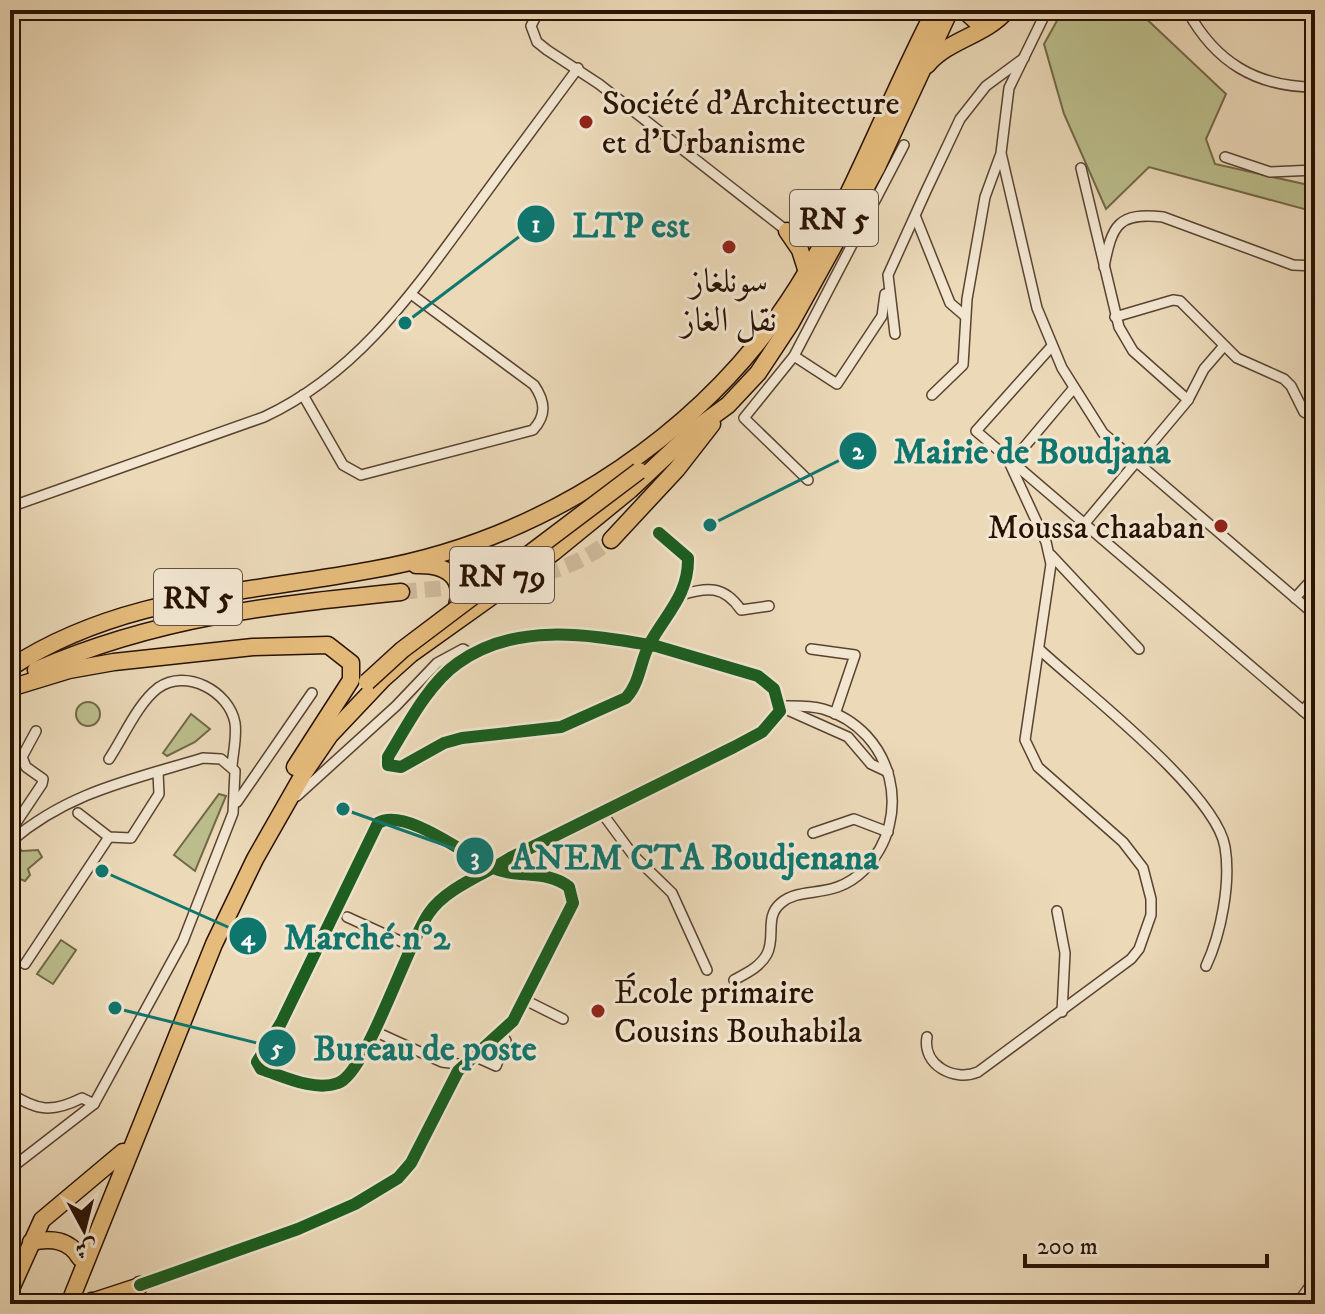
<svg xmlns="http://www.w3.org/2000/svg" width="1325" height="1314" font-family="'IM FELL DW Pica',Amiri,serif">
	<rect width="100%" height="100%" fill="#ebd9b8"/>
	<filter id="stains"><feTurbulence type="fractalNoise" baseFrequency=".0025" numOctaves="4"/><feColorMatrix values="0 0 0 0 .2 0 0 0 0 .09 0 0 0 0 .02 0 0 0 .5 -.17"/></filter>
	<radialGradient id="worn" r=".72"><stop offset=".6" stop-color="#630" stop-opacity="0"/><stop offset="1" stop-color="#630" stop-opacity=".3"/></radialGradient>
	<g fill="#bbbe8c" stroke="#726848" stroke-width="2">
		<path d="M1063,10H1137L1226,94L1206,139L1215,164L1304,184L1315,180V212L1149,167L1106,209L1064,114L1044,44Z"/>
		<circle cx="88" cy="714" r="12"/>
		<path d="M191,714L210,729L195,742L167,756L163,753Z"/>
		<path d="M219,794L226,796L195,871L174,855Z"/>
		<path d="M18,846L22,851L38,850L42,857L28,869L30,875L25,881L10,875V850Z"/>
		<path d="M61,940L76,950L53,984L37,974Z"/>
	</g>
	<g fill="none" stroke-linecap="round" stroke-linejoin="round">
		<path stroke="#cebb9d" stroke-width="16" stroke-dasharray="16 8" stroke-linecap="butt" d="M401,592C473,584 553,587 611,540"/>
		<g stroke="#594330" stroke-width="12">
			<g id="street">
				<path d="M539,10L531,26L537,42L547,50L599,84L787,231"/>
				<path d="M1047,10L1009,88L1001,153L1037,308L1062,368L1103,433L1315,615"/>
				<path d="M1187,10C1215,62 1256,87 1315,87"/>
				<path d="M1248,10L1282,14"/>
				<path d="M1225,157L1270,172L1315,170"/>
				<path d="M1081,168L1119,327L1133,351L1188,400L1085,523"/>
				<path d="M916,218L950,303L965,316"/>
				<path d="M1104,267C1112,225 1118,212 1163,217L1293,265L1315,266"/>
				<path d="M1115,317L1173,300L1180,301L1237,358L1284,379L1291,386L1304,412L1315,418"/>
				<path d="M895,334L888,275L926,191L960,119L986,86L1024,58"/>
				<path d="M1052,346L976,431L1315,721"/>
				<path d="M794,356L837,384L882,316L885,294"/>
				<path d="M303,395L343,465L361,475L533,430C547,415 545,401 534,385L411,294"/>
				<path d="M932,395L963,365L967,299L985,197L1000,156"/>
				<path d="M1188,400L1204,369L1223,347"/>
				<path d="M808,480L744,418L794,356L904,145"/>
				<path d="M10,507L264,417C354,375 409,298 466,220C503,169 540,119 578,68"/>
				<path d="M1051,555L1139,649"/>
				<path d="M681,595C707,587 724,585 741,610L769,606"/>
				<path d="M1295,598L1315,576"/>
				<path d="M811,649L855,655L835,714"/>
				<path d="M1039,649C1082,689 1216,792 1225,847C1231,883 1221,934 1206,966"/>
				<path d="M783,708L848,737L871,764L888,772"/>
				<path d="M1303,711L1315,696"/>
				<path d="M109,759C123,738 138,703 158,688C186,668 229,691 235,723C237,737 233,753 232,766"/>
				<path d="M297,796L396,706L437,663L463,649L473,655"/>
				<path d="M237,802L312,693"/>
				<path d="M78,813L109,837L131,838L159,794L158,772"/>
				<path d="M602,813L633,855L672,893L707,970"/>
				<path d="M10,832L42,784L43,779L26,767L22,757L36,731"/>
				<path d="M813,833L854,819L888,832"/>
				<path d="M10,842C68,792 131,780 203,758L221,759L235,771L233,813L183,941L94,1104L10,1169"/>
				<path d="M467,884L473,857"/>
				<path d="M1057,911L1065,953L1062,1012"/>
				<path d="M347,917L411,946"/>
				<path d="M25,964L109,837"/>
				<path d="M734,980C747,973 760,967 767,954C776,937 764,917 781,903C802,885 833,901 864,870C915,818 894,730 823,709C809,705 794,706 780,706"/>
				<path d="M525,1000L563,1019"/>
				<path d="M374,1031L442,1062L466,1065"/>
				<path d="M927,1037C922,1065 954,1082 978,1072L1131,959L1139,949L1151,915V899L1143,868L1123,842L1038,767L1025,740L1051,564L1046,542L1010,464L1073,389"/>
				<path d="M476,1057L496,1066L506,1041L502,1033"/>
				<path d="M10,1093C37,1111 52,1113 82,1098L94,1104"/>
				<path d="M140,1285L298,1229L355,1204L398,1178L411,1163L458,1071L513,1021L573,903L569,887C547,869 515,879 491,867C465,855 405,807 378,823L281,1023L257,1062L261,1069C283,1076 314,1092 338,1083C366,1074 407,944 429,913C446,888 485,874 510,858L734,747L762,732L780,711L774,689L758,676L656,646C590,635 517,621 458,663C428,684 407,726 388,757V765L401,767L444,743L462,738L561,727L626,698C640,683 640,662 649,645C665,615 689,595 688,558L659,533"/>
				<path d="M1297,1304L1315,1279"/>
			</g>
		</g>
		<g stroke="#281103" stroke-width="17">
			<path id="primary" d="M82,1304L140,1285"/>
		</g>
		<g stroke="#281103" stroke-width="19">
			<g id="highway">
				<path d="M964,10L976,21L996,20"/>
				<path d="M927,65C949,39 985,36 1007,10"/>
				<path d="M787,231L800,250L807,272"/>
				<path d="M611,540L677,469L712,424"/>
				<path d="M416,565C453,564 468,582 453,617"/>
				<path d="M10,668C119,596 247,593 371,570C549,539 714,428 806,273C856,189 890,96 935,10"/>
				<path d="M36,670C157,617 272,605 401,592"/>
				<path d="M10,688L69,670L114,662L253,647L328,645L351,663V680L295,767"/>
				<path d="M31,1242C51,1238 69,1239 80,1258"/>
				<path d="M10,1291L42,1220L123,1152"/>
				<path d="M92,1301L104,1304"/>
				<path d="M69,1304L214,944L255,859L304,773L330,735L383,679L411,654L554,552L630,490L694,430L728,405L758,373L791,323L876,169L950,10"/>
				<path d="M125,1304L140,1285"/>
			</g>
		</g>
		<use href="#street" stroke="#f2e6d1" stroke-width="9"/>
		<use href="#primary" stroke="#e6bc7c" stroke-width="14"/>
		<use href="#highway" stroke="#e6bc7c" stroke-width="16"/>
		<g stroke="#281103" stroke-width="19" stroke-linecap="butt">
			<path id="highway-bridge" d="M367,682L402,650L639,471"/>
		</g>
		<use href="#highway-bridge" stroke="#e6bc7c" stroke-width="16"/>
		<g stroke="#f2e6d1" stroke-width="17">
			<path id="cycleway" d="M140,1285L298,1229L355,1204L398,1178L411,1163L458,1071L513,1021L573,903L569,887C547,869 515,879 491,867C465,855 405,807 378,823L281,1023L257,1062L261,1069C283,1076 314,1092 338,1083C366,1074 407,944 429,913C446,888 485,874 510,858L734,747L762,732L780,711L774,689L758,676L656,646C590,635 517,621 458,663C428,684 407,726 388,757V765L401,767L444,743L462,738L561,727L626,698C640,683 640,662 649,645C665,615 689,595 688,558L659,533"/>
		</g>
		<use href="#cycleway" stroke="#1b5e20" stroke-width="12"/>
	</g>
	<g fill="#8f2418" stroke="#f2e6d1" stroke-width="3">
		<circle cx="586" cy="122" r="8"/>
		<circle cx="729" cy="247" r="8"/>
		<circle cx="1221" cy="526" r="8"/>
		<circle cx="598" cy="1011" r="8"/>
	</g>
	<g text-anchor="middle" stroke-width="6" stroke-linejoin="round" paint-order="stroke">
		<g fill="#f2e6d1" stroke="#655141" stroke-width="2">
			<rect x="790" y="190" width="88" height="56" rx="6"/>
			<rect x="450" y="547" width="104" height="56" rx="6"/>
			<rect x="154" y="569" width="88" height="56" rx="6"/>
		</g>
		<g font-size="32" font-weight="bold" fill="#281103">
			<text x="834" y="229">RN 5</text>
			<text x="502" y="586">RN 79</text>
			<text x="198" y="608">RN 5</text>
		</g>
		<g font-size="34" fill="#281103" stroke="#f2e6d1" text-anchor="start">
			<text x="602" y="114">Société d'Architecture<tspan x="602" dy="39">et d'Urbanisme</tspan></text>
			<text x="729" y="292" text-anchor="middle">سونلغاز<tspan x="729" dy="39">نقل الغاز</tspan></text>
			<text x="1205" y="538" text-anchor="end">Moussa chaaban</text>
			<text x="614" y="1003">École primaire<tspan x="614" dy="39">Cousins Bouhabila</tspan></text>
		</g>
	</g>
	<path fill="none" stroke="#0f766e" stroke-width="3" d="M405 323L536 224M710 525L858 451M343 809L475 856M102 871L248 936M115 1008L277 1048"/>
	<g fill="#0f766e" stroke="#f2e6d1" stroke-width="3">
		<circle cx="405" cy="323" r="8"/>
		<circle cx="710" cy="525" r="8"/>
		<circle cx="343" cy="809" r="8"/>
		<circle cx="102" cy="871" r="8"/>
		<circle cx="115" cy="1008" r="8"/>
		<circle cx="536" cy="224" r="20"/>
		<circle cx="858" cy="451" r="20"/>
		<circle cx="475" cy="856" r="20"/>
		<circle cx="248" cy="936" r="20"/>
		<circle cx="277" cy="1048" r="20"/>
	</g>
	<g font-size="24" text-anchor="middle" font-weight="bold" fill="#fff">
		<text x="536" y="232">1</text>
		<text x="858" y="459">2</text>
		<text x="475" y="865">3</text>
		<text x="248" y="945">4</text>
		<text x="277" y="1056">5</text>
	</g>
	<g font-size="36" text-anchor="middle" font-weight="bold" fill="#0f766e" stroke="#f2e6d1" stroke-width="6" stroke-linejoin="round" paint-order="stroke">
		<text x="631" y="237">LTP est</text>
		<text x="1032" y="463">Mairie de Boudjana</text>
		<text x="695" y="869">ANEM CTA Boudjenana</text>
		<text x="367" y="949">Marché n°2</text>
		<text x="425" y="1060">Bureau de poste</text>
	</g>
	<rect width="1325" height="1314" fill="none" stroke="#ebd9b8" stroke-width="40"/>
	<rect x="12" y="12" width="1301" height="1290" fill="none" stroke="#281103" stroke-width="4"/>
	<rect x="20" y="20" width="1285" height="1274" fill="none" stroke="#281103" stroke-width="2"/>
	<g transform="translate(84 1230) rotate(173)" stroke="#f2e6d1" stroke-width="6" paint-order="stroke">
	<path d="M0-6L14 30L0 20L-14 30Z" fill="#281103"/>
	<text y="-12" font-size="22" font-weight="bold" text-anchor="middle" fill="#281103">ش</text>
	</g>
	<path d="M1025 1254v12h242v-12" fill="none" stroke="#281103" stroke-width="4"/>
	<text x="1037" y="1254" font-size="24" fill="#281103" stroke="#f2e6d1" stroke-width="6" paint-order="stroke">200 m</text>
	<rect width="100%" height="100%" filter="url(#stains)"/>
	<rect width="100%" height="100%" fill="url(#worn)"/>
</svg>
